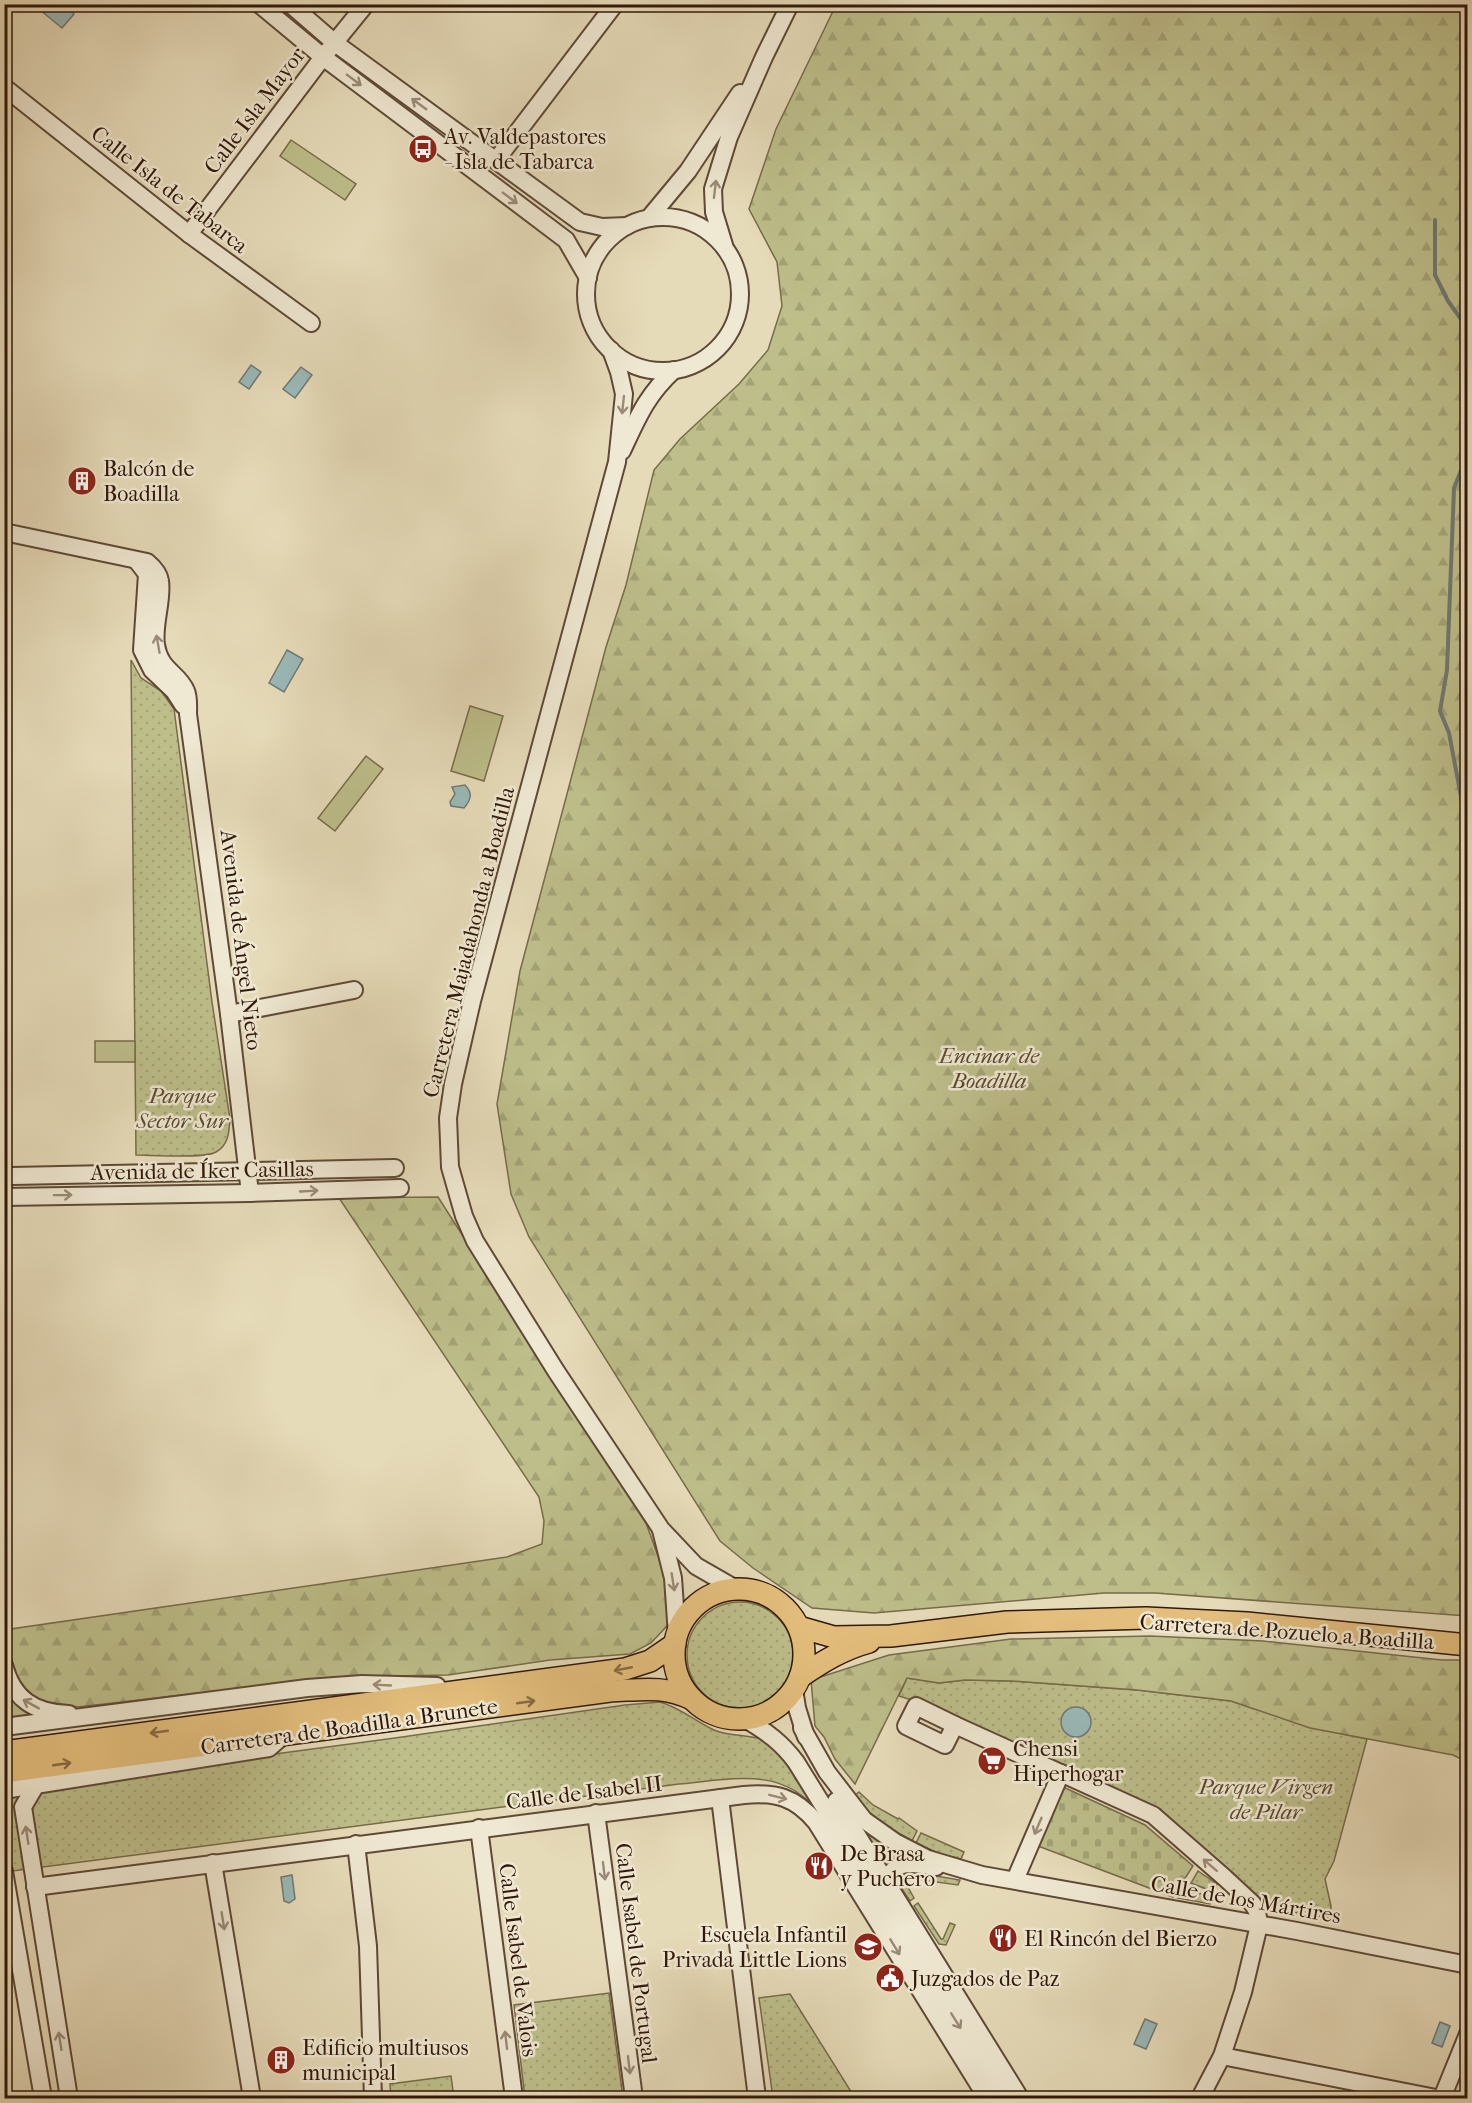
<svg xmlns="http://www.w3.org/2000/svg" width="1472" height="2103" font-family="'IM FELL French Canon',serif">
	<defs>
		<pattern id="green-dots" width="8" height="8" patternUnits="userSpaceOnUse" patternTransform="scale(1.5)"><rect width="8" height="8" fill="#bdbe8a"/><path d="M2 2h.1M6 6h.1" fill="none" stroke="#a3a376" stroke-width="1.8" stroke-linecap="round"/></pattern>
		<pattern id="forest-firs" width="22" height="20" patternUnits="userSpaceOnUse" patternTransform="scale(1.5)"><rect width="22" height="20" fill="#bdbe8a"/><path d="M5 1l3.5 6h-7zM16 11l3.5 6h-7z" fill="#a3a376"/></pattern>
		<pattern id="cemetery-stones" width="16" height="16" patternUnits="userSpaceOnUse" patternTransform="scale(1.5)"><rect width="16" height="16" fill="#bdbe8a"/><path d="M2 7V4a2 2 0 0 1 4 0v3zM10 15v-3a2 2 0 0 1 4 0v3z" fill="#a3a376"/></pattern>
	</defs>
	<rect width="100%" height="100%" fill="#e6dbb9"/>
	<filter id="stains"><feTurbulence type="fractalNoise" baseFrequency=".00333" numOctaves="4"/><feColorMatrix values="0 0 0 0 .2 0 0 0 0 .09 0 0 0 0 .02 0 0 0 .5 -.17"/></filter>
	<radialGradient id="worn" r=".72"><stop offset=".6" stop-color="#630" stop-opacity="0"/><stop offset="1" stop-color="#630" stop-opacity=".3"/></radialGradient>
	<g fill="url(#green-dots)" stroke="#786b4a" stroke-width="1.5">
		<path d="M131,660L141,678L161,691L174,709L212,1002L230,1119C229,1131 229,1145 216,1152C204,1159 152,1155 136,1155Z"/>
		<circle cx="740" cy="1655" r="53"/>
		<path d="M907,1678L939,1683L965,1680L1011,1681L1137,1690L1231,1701L1309,1727L1367,1739L1334,1861L1325,1879L1331,1906L1330,1918L1259,1907L1156,1812L918,1702L899,1696Z"/>
		<path d="M660,1702C679,1707 695,1721 714,1730C730,1737 750,1734 764,1740C785,1749 805,1791 817,1811C782,1765 728,1780 679,1784L5,1872V1790L395,1738L625,1705Z"/>
		<path d="M859,1792L873,1805L898,1819L899,1818L917,1831L912,1841L876,1820L854,1796Z"/>
		<path d="M860,1826L881,1843L904,1855L903,1857L884,1864Z"/>
		<path d="M921,1833L964,1852L961,1859L940,1854L916,1843Z"/>
		<path d="M1198,1871L1217,1884L1214,1892L1191,1883Z"/>
		<path d="M912,1872L960,1880L958,1885L908,1878L905,1882L914,1898L910,1901L902,1889L900,1881L905,1874Z"/>
		<path d="M1184,1889L1212,1897L1210,1904L1178,1898Z"/>
		<path d="M918,1903L941,1939H943L950,1923L955,1925L946,1945L939,1944L914,1906Z"/>
		<path d="M609,1993L623,2098H525L514,2005Z"/>
		<path d="M790,1994L855,2098H773L759,1998Z"/>
		<path d="M451,2076L454,2098H391L390,2084Z"/>
	</g>
	<g fill="url(#forest-firs)" stroke="#786b4a" stroke-width="1.5">
		<path d="M836,5H1467V1616L1155,1593H1104L874,1613L812,1608L753,1568L720,1541L529,1237L511,1194L497,1104L520,971L606,647L626,585L654,470L680,439L739,384L768,350L782,306L777,262L749,209L776,129Z"/>
		<path d="M438,1197L646,1523L667,1581L670,1615L667,1626L651,1643L630,1654L550,1660L448,1675L337,1677L78,1707L60,1704L32,1717L5,1721L4,1630L507,1557L542,1544L544,1521L539,1497L339,1198Z"/>
		<path d="M1150,1636L1263,1641L1442,1660H1467V1762L1453,1755L1310,1728L1231,1701L1137,1690L1011,1681L965,1680L939,1683L907,1678L855,1784L835,1759L824,1737L815,1726L811,1680L889,1655L1011,1639Z"/>
	</g>
	<path fill="url(#cemetery-stones)" stroke="#786b4a" stroke-width="1.5" d="M1061,1786L1145,1825L1193,1866L1173,1897L1038,1846Z"/>
	<g fill="#bdbe8a" stroke="#786b4a" stroke-width="1.5">
		<path d="M291,140L356,184L345,200L280,156Z"/>
		<path d="M470,706L503,716L484,781L451,771Z"/>
		<path d="M366,756L383,769L335,831L318,818Z"/>
		<rect x="95" y="1041" width="40" height="21"/>
	</g>
	<g fill="#9ab9b9" stroke="#707973" stroke-width="1.5">
		<path d="M34,5H63L74,14L62,28Z"/>
		<path d="M251,365L261,372L249,389L239,382Z"/>
		<path d="M301,367L312,375L295,398L283,389Z"/>
		<path d="M287,650L303,659L284,692L269,683Z"/>
		<path d="M465,785C473,793 471,800 464,808L451,806L450,802L455,794L452,787Z"/>
		<circle cx="1076" cy="1722" r="15"/>
		<path d="M292,1875L295,1899L289,1903L284,1901L281,1877Z"/>
		<path d="M1145,2019L1157,2024L1146,2049L1134,2044Z"/>
		<path d="M1440,2022L1450,2026L1442,2047L1432,2043Z"/>
	</g>
	<g fill="none" stroke-linecap="round" stroke-linejoin="round">
		<g stroke="#707973" stroke-width="4">
			<path d="M1435,220V275L1448,301L1468,329"/>
			<path d="M1468,453L1454,488L1447,670L1440,711L1449,733L1463,807L1468,815"/>
		</g>
		<g stroke="#5f4936" stroke-width="20">
			<g id="minor">
				<path d="M259,4L323,57L566,240L588,278"/>
				<path d="M290,4L335,43L580,222L602,227L627,226"/>
				<path d="M4,87L189,234L311,323"/>
				<path d="M497,159L615,4"/>
				<circle cx="663" cy="294" r="77"/>
				<path d="M649,218L688,171L740,93"/>
				<path d="M189,234L323,57L366,4"/>
				<path d="M724,245L714,212L713,189L729,137L764,57L790,4"/>
				<path d="M611,350L619,372L624,394L617,462L472,1001L453,1084L448,1118L450,1167L464,1216L475,1241L556,1371L661,1529L696,1566L736,1589"/>
				<path d="M622,451C638,417 646,396 674,370"/>
				<path d="M4,532L147,562C153,567 159,573 160,581C163,600 153,624 156,645C160,671 179,673 186,691C189,698 188,707 188,714L229,1014L250,1193"/>
				<path d="M137,561L147,574L142,650L152,670L174,691L183,705"/>
				<path d="M229,1014L354,990"/>
				<path d="M4,1174L12,1176L395,1168"/>
				<path d="M4,1197L250,1193L400,1188"/>
				<path d="M661,1530L673,1578L677,1635"/>
				<path d="M4,1665C13,1699 34,1713 69,1714"/>
				<path d="M794,1689L797,1708L806,1737"/>
				<path d="M916,1706L955,1725L945,1745L906,1726Z"/>
				<path d="M745,1719C766,1731 782,1743 796,1762L1004,2098"/>
				<path d="M955,1725L1153,1815L1225,1878L1252,1903L1257,1911L1259,1925L1243,1992L1222,2056L1200,2098"/>
				<path d="M4,1727L307,1688L362,1684L437,1686"/>
				<path d="M802,1728L827,1772L864,1820L895,1842L928,1859L982,1875L1297,1931L1468,1965"/>
				<path d="M36,1785L23,1807L69,2098"/>
				<path d="M4,1790L269,1748L285,1734"/>
				<path d="M720,1798L757,2098"/>
				<path d="M836,1801L1020,2098"/>
				<path d="M596,1813L634,2098"/>
				<path d="M479,1828L514,2098"/>
				<path d="M356,1844L368,1946L373,2098"/>
				<path d="M213,1863L252,2098"/>
				<path d="M4,1871L43,2098"/>
				<path d="M1015,1880L1061,1773"/>
				<path d="M35,1887L744,1795C776,1792 795,1797 816,1822L987,2098"/>
				<path d="M891,1887V1873C901,1859 921,1865 936,1867"/>
				<path d="M1222,2056L1436,2098"/>
				<path d="M1442,2098L1468,2034"/>
			</g>
		</g>
		<g stroke="#32180a" stroke-width="24">
			<g id="major">
				<circle cx="739" cy="1654" r="65"/>
				<path d="M799,1627L834,1637L891,1636L1007,1622L1146,1618L1247,1623L1468,1645"/>
				<path d="M800,1677C822,1662 843,1649 869,1642"/>
				<path d="M4,1752L625,1669L650,1661L675,1644"/>
				<path d="M4,1772L610,1691C642,1690 662,1685 692,1699"/>
			</g>
		</g>
		<use href="#minor" stroke="#efe8d2" stroke-width="16"/>
		<use href="#major" stroke="#e3be7c" stroke-width="21"/>
	</g>
	<defs><path id="oneway-shaft" d="M-6 0H5M1.5-3L5.5 0L1.5 3" fill="none" stroke-width="1.6" stroke-linecap="round" stroke-linejoin="round" transform="scale(1.5)"/></defs>
	<g stroke="#9a8a78">
		<use href="#oneway-shaft" transform="translate(354 80) rotate(37)"/>
		<use href="#oneway-shaft" transform="translate(419 104) rotate(-144)"/>
		<use href="#oneway-shaft" transform="translate(715 189) rotate(-83)"/>
		<use href="#oneway-shaft" transform="translate(510 198) rotate(37)"/>
		<use href="#oneway-shaft" transform="translate(623 405) rotate(96)"/>
		<use href="#oneway-shaft" transform="translate(158 644) rotate(-100)"/>
		<use href="#oneway-shaft" transform="translate(309 1191) rotate(-3)"/>
		<use href="#oneway-shaft" transform="translate(63 1195) rotate(-1)"/>
		<use href="#oneway-shaft" transform="translate(673 1582) rotate(81)"/>
		<use href="#oneway-shaft" transform="translate(382 1685) rotate(-177)"/>
		<use href="#oneway-shaft" transform="translate(31 1704) rotate(-151)"/>
		<use href="#oneway-shaft" transform="translate(778 1797) rotate(14)"/>
		<use href="#oneway-shaft" transform="translate(1038 1826) rotate(113)"/>
		<use href="#oneway-shaft" transform="translate(27 1835) rotate(-99)"/>
		<use href="#oneway-shaft" transform="translate(1210 1865) rotate(-139)"/>
		<use href="#oneway-shaft" transform="translate(604 1871) rotate(83)"/>
		<use href="#oneway-shaft" transform="translate(223 1921) rotate(81)"/>
		<use href="#oneway-shaft" transform="translate(895 1947) rotate(59)"/>
		<use href="#oneway-shaft" transform="translate(956 2021) rotate(58)"/>
		<use href="#oneway-shaft" transform="translate(506 2040) rotate(-97)"/>
		<use href="#oneway-shaft" transform="translate(60 2041) rotate(-99)"/>
		<use href="#oneway-shaft" transform="translate(629 2065) rotate(83)"/>
	</g>
	<g stroke="#8a6b43">
		<use href="#oneway-shaft" transform="translate(623 1669) rotate(169)"/>
		<use href="#oneway-shaft" transform="translate(526 1702) rotate(-8)"/>
		<use href="#oneway-shaft" transform="translate(159 1732) rotate(172)"/>
		<use href="#oneway-shaft" transform="translate(62 1764) rotate(-8)"/>
	</g>
	<defs>
		<g id="bus-disc" transform="scale(1.5)"><circle r="9.5" fill="#8f2418" stroke="#efe8d2"/><path d="M-5-6H5V4H4V6H2V4H-2V6H-4V4H-5ZM-3.5-4V0h7V-4ZM-3.5 1.2v1.5H-2V1.2ZM2 1.2v1.5H3.5V1.2Z" fill="#fff"/></g>
		<g id="building-disc" transform="scale(1.5)"><circle r="9.5" fill="#8f2418" stroke="#efe8d2"/><path d="M-4-6H4V6H1V3H-1V6H-4ZM-2.5-4.3h1.7v1.8h-1.7ZM.8-4.3h1.7v1.8H.8ZM-2.5-1h1.7V.8h-1.7ZM.8-1h1.7V.8H.8Z" fill="#fff"/></g>
		<g id="supermarket-disc" transform="scale(1.5)"><circle r="9.5" fill="#8f2418" stroke="#efe8d2"/><path d="M-6-5.5h2.5l.6 2H6L4.5 2H-2.5L-4.4-4H-6ZM-1.5 3.2a1.3 1.3 0 1 0 .1 0ZM3 3.2a1.3 1.3 0 1 0 .1 0Z" fill="#fff"/></g>
		<g id="restaurant-disc" transform="scale(1.5)"><circle r="9.5" fill="#8f2418" stroke="#efe8d2"/><path d="M-5-6h1v4h1v-4h1v4h1v-4h1v5L-1.5 .5V6h-2V.5L-5-1ZM5-6V6H3V1.5H1.5Q1.5-4 5-6Z" fill="#fff"/></g>
		<g id="school-disc" transform="scale(1.5)"><circle r="9.5" fill="#8f2418" stroke="#efe8d2"/><path d="M0-5L7-2L0 1L-7-2ZM-4 1L0 2.5L4 1V4Q0 6-4 4Z" fill="#fff"/></g>
		<g id="civic-disc" transform="scale(1.5)"><circle r="9.5" fill="#8f2418" stroke="#efe8d2"/><path d="M-.6-6.5H3V-4.5H.6V-3L4-1V1h2V6H-6V1h2V-1L-.6-3ZM-1.2 2.5V6h2.4V2.5Z" fill="#fff"/></g>
	</defs>
	<g fill-rule="evenodd">
		<use href="#bus-disc" x="423" y="149"/>
		<use href="#building-disc" x="82" y="481"/>
		<use href="#supermarket-disc" x="992" y="1761"/>
		<use href="#restaurant-disc" x="819" y="1866"/>
		<use href="#restaurant-disc" x="1003" y="1938"/>
		<use href="#school-disc" x="868" y="1947"/>
		<use href="#civic-disc" x="890" y="1978"/>
		<use href="#building-disc" x="281" y="2060"/>
	</g>
	<g text-anchor="middle" stroke-width="5" stroke-linejoin="round" paint-order="stroke">
		<g font-size="22" fill="#32180a" stroke="#efe8d2">
			<text transform="translate(254 110) rotate(-53)" y="8">Calle Isla Mayor</text>
			<text transform="translate(170 189) rotate(38)" y="8">Calle Isla de Tabarca</text>
			<text transform="translate(242 940) rotate(83)" y="8">Avenida de Ángel Nieto</text>
			<text transform="translate(468 942) rotate(-76)" y="8">Carretera Majadahonda a Boadilla</text>
			<text transform="translate(202 1170) rotate(-1)" y="8">Avenida de Íker Casillas</text>
			<text transform="translate(1287 1631) rotate(4)" y="8">Carretera de Pozuelo a Boadilla</text>
			<text transform="translate(349 1726) rotate(-8)" y="8">Carretera de Boadilla a Brunete</text>
			<text transform="translate(584 1792) rotate(-7)" y="8">Calle de Isabel II</text>
			<text transform="translate(1246 1899) rotate(10)" y="8">Calle de los Mártires</text>
			<text transform="translate(637 1953) rotate(83)" y="8">Calle Isabel de Portugal</text>
			<text transform="translate(519 1960) rotate(83)" y="8">Calle Isabel de Valois</text>
		</g>
		<g font-size="22" fill="#32180a" stroke="#efe8d2" text-anchor="start">
			<text x="444" y="144">Av. Valdepastores<tspan x="444" dy="25">- Isla de Tabarca</tspan></text>
			<text x="103" y="476">Balcón de<tspan x="103" dy="25">Boadilla</tspan></text>
			<text x="1013" y="1756">Chensi<tspan x="1013" dy="25">Hiperhogar</tspan></text>
			<text x="840" y="1861">De Brasa<tspan x="840" dy="25">y Puchero</tspan></text>
			<text x="847" y="1942" text-anchor="end">Escuela Infantil<tspan x="847" dy="25">Privada Little Lions</tspan></text>
			<text x="1024" y="1946">El Rincón del Bierzo</text>
			<text x="911" y="1986">Juzgados de Paz</text>
			<text x="302" y="2055">Edificio multiusos<tspan x="302" dy="25">municipal</tspan></text>
		</g>
		<g font-size="22" font-style="italic" fill="#5c4a30" stroke="#efe8d2">
			<text x="989" y="1063">Encinar de<tspan x="989" dy="25">Boadilla</tspan></text>
			<text x="182" y="1103">Parque<tspan x="182" dy="25">Sector Sur</tspan></text>
			<text x="1266" y="1794">Parque Virgen<tspan x="1266" dy="25">de Pilar</tspan></text>
		</g>
	</g>
	<rect width="1472" height="2103" fill="none" stroke="#e6dbb9" stroke-width="24"/>
	<rect x="6" y="6" width="1460" height="2091" fill="none" stroke="#32180a" stroke-width="3"/>
	<rect x="12" y="12" width="1448" height="2079" fill="none" stroke="#32180a" stroke-width="1.5"/>
	<rect width="100%" height="100%" filter="url(#stains)"/>
	<rect width="100%" height="100%" fill="url(#worn)"/>
</svg>
